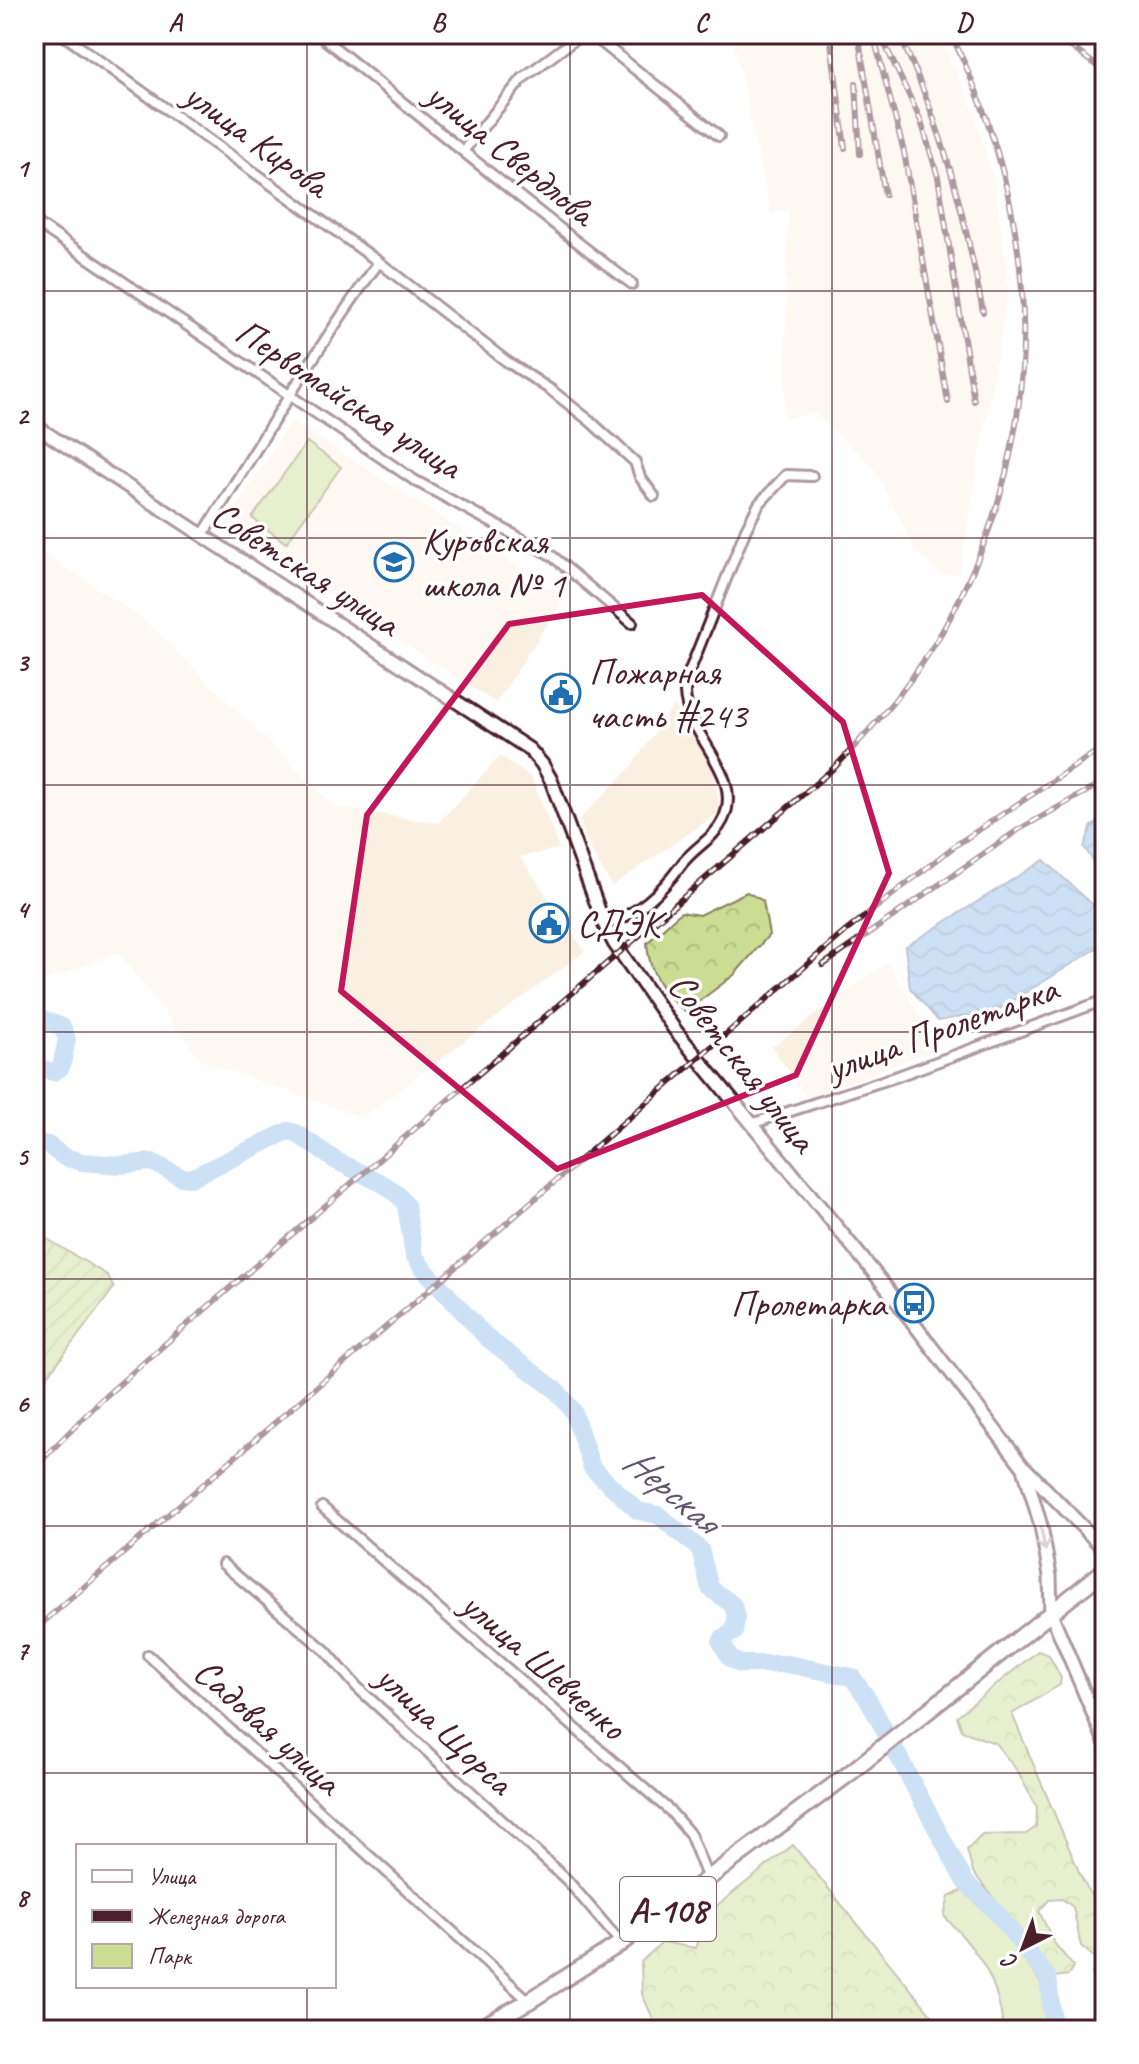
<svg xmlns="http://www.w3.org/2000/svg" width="1139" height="2064" font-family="Caveat,sans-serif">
	<defs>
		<pattern id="forest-crowns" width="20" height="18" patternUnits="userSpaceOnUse" patternTransform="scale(2)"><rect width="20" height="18" fill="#cadd92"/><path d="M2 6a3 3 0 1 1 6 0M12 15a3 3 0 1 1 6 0" fill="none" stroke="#afbd7e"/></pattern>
		<pattern id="garden-furrows" width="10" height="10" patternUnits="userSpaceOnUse" patternTransform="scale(2)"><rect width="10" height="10" fill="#cadd92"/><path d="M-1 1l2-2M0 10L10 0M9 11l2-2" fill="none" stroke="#afbd7e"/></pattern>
		<pattern id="water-waves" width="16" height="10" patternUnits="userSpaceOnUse" patternTransform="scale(2)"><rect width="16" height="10" fill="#8ebde9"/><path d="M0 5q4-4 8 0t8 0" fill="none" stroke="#7699bd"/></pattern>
	</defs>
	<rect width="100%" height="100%" fill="#fff"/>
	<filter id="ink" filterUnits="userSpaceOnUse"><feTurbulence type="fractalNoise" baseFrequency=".0125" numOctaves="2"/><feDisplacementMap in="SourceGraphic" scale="16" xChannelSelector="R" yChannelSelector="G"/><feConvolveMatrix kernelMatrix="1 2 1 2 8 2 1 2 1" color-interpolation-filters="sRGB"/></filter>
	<g filter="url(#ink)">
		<g fill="#faf0e2">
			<path d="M732,34H938L972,106L995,185L1009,286L959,573L942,575L918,554L872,465L814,413L784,419L788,210L771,213Z"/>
			<path d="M292,420L564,598L496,703L224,525Z"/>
			<path d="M34,546L146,621L335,807L438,823L500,756L532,778L559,849L520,857L585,951L363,1117L203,1062L118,952L34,985Z"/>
			<path d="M674,705L713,763L720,812L612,886L591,851L579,820L630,768Z"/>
			<path d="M887,962L940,1048L807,1098L772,1047Z"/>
		</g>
		<g fill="#cadd92" stroke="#8a7e5e" stroke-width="2">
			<path d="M307,442L341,467L286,543L252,518Z"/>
			<path d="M963,1890L989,1913L1041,1983L1048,2030H1003C999,1979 978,1951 944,1916L949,1897Z"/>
		</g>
		<g fill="url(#forest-crowns)" stroke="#8a7e5e" stroke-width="2">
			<path d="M747,892L763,901L769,935L734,975L685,1012C662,992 649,973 647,943L681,912L699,915Z"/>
			<path d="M1038,1651L1049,1655L1061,1678L1060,1685L1012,1714L1080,1874L1092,1897L1095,1916L1105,1936V1999L1092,1975L1097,1960L1081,1946L1073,1907L1062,1899L1049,1900L1039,1911L1054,1943L1073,1966L1069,1975L1055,1977L973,1872L967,1850L982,1835L1026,1834L1036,1827L1037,1807L1016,1769L995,1743L962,1731L957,1716Z"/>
			<path d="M793,1845L944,2030H658L642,1994L641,1962L662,1942L696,1948L710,1911Z"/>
		</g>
		<path fill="url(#garden-furrows)" stroke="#8a7e5e" stroke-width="2" d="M34,1231L107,1275L114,1288L34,1394Z"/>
		<g fill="url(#water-waves)" stroke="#737e9d" stroke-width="2">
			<path d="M1105,819V879L1084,847L1092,826Z"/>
			<path d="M1044,860L1105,916L1099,947L998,1010L938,1021L910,988L905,947Z"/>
		</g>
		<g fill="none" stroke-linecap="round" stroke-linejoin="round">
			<g stroke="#8ebde9" stroke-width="18">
				<path d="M34,1016L62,1027L67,1039L61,1067L53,1072L34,1066"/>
				<path d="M34,1143L48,1145L64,1157L82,1162L120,1165L152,1162L181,1177L191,1178L288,1131L296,1133L335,1160L385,1185L398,1195L406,1205L414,1255L423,1268L487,1338L556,1390L573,1411L592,1468L638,1511L658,1515L700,1549L710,1588L733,1605L736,1618L734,1632L723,1638L721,1642L730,1658L740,1664H787L852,1677L869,1701L965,1882L997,1913L1048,1978L1054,2030"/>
			</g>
			<g stroke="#4a1f2b" stroke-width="14">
				<g id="street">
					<path d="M62,34L379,262L506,361L551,390L590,421L635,462L640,477L654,496"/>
					<path d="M318,34C423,118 525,204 632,284"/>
					<path d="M591,34L719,136"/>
					<path d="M464,150L523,78L582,34"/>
					<path d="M34,221L414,480L551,555L632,623"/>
					<path d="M202,536C260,444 315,350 379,262"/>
					<path d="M604,924C635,918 663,890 681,865C693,848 714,839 723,820C745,774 687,737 685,693C685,688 687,680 688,675L746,529L759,504L786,475L812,476"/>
					<path d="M751,1124L898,1076L1105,1000"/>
					<path d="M322,1507L670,1811L690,1834L708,1879"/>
					<path d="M223,1564L326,1651L357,1687L567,1880L621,1943"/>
					<path d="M148,1655L529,2001"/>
				</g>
			</g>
			<g stroke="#4a1f2b" stroke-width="17">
				<g id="secondary">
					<path d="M34,425L529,749L542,764L551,780L604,924L614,943L675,1030L885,1286L1024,1468L1041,1526L1050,1576L1051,1613L1105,1742"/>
					<path d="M1025,1468L1105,1550"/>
				</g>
			</g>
			<g stroke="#4a1f2b" stroke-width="20">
				<path id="highway" d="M476,2030L529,2001L621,1943L850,1773L1105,1570"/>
			</g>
			<use href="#street" stroke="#fff" stroke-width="8"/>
			<use href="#secondary" stroke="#fff" stroke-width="11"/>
			<use href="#highway" stroke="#fff" stroke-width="14"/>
			<g stroke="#4a1f2b" stroke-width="6">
				<g id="rail">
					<path d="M830,34L845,148"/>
					<path d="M858,34L885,195"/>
					<path d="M880,34L921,121L938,177L974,401"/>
					<path d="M899,34C943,127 964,212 983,312"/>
					<path d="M1054,34L1105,72"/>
					<path d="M1081,34L1105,51"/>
					<path d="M876,45L904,152L948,402"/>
					<path d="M856,83L860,154"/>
					<path d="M823,965L1018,830L1105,781"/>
					<path d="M34,1468L100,1401L181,1330L836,766C878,722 918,676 947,623C1051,433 1045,226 951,34"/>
					<path d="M34,1630L846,931L956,845L1105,746"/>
				</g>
			</g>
			<use href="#rail" stroke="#fff" stroke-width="3" stroke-dasharray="9" stroke-linecap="butt"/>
		</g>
		<defs><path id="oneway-shaft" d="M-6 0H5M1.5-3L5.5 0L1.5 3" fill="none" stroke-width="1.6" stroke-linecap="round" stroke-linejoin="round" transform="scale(2)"/></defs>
		<use stroke="#ae9aa0" href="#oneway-shaft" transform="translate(1043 1539) rotate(79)"/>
	</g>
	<path d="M0 0H1139V2064H0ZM702,595L843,722L889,873L796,1075L557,1169L341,991L367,815L509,624Z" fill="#fff" fill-opacity=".55" fill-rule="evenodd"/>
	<path fill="none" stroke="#c2185b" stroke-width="6" stroke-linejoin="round" d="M702,595L843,722L889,873L796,1075L557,1169L341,991L367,815L509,624Z"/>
	<path fill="none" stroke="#4a1f2b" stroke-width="2" stroke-opacity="0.55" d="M307,34V1846M570,34V2030M832,34V2030M34,291H1105M34,538H1105M34,785H1105M34,1032H1105M34,1279H1105M34,1526H1105M34,1773H1105M307,1986V2030"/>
	<defs>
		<g id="school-ring" transform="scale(2)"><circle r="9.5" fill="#fff" stroke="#1f6fb2" stroke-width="1.5"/><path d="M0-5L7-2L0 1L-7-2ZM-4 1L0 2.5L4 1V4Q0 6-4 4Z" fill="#1f6fb2"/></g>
		<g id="civic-ring" transform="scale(2)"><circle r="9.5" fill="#fff" stroke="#1f6fb2" stroke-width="1.5"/><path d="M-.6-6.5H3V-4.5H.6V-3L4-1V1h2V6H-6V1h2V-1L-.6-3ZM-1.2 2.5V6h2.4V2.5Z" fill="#1f6fb2"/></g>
		<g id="bus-ring" transform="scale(2)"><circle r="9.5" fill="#fff" stroke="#1f6fb2" stroke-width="1.5"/><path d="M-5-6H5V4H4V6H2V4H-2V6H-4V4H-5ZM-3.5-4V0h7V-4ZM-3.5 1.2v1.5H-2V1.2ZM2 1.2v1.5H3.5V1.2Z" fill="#1f6fb2"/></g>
	</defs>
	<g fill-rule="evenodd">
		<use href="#school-ring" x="394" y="562"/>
		<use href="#civic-ring" x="561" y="693"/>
		<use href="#civic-ring" x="549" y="923"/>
		<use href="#bus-ring" x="914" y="1303"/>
	</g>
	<g text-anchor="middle" stroke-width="7" stroke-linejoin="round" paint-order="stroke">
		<rect fill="#fff" stroke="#80626b" stroke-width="2" x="620" y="1877" width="96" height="64" rx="6"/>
		<g font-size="36" font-weight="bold" fill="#4a1f2b">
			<text x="668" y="1922">А-108</text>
		</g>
		<g font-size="38" fill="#4a1f2b" stroke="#fff">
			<text transform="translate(257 139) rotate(36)" y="13">улица Кирова</text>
			<text transform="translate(511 153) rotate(39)" y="13">улица Свердлова</text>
			<text transform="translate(349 398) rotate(33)" y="13">Первомайская улица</text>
			<text transform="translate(306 568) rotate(33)" y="13">Советская улица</text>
			<text transform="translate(942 1028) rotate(-20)" y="13">улица Пролетарка</text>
			<text transform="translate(743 1062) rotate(52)" y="13">Советская улица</text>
			<text transform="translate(544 1665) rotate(41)" y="13">улица Шевченко</text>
			<text transform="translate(268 1726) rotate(42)" y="13">Садовая улица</text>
			<text transform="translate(445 1729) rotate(43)" y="13">улица Щорса</text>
		</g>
		<g font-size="38" fill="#4a1f2b" stroke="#fff" text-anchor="start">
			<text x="422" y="553">Куровская<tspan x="422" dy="44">школа № 1</tspan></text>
			<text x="589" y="684">Пожарная<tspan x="589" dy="44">часть #243</tspan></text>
			<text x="577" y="936">СДЭК</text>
			<text x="886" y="1316" text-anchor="end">Пролетарка</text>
		</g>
		<g font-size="40" font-style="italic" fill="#62566e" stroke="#fff">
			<text transform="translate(672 1489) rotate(40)" y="14">Нерская</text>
		</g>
	</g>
	<rect width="1139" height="2064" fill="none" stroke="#fff" stroke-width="88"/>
	<rect x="76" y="1844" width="260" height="144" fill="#ffffff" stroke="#b7a5aa" stroke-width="2"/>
	<rect x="92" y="1870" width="40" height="12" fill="#ffffff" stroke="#b7a5aa" stroke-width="2"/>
	<text x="148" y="1884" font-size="24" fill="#4a1f2b">Улица</text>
	<rect x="92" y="1910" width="40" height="12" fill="#4a1f2b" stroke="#b7a5aa" stroke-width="2"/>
	<text x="148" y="1924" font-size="24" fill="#4a1f2b">Железная дорога</text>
	<rect x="92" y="1944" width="40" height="24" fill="#cadd92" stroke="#b7a5aa" stroke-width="2"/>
	<text x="148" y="1964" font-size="24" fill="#4a1f2b">Парк</text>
	<g transform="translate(1023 1948) rotate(222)" stroke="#ffffff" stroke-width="6" paint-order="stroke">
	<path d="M0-6L14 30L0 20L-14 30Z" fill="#4a1f2b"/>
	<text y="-12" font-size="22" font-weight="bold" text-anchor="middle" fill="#4a1f2b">С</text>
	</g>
	<rect x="44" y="44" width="1051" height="1976" fill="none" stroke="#4a1f2b" stroke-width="3"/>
	<g font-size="26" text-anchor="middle" font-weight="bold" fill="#4a1f2b">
		<text x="175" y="31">A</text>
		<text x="438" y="31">B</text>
		<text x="701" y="31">C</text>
		<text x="964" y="31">D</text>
		<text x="22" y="177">1</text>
		<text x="22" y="424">2</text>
		<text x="22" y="671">3</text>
		<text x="22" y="918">4</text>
		<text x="22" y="1165">5</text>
		<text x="22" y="1412">6</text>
		<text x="22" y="1659">7</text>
		<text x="22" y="1906">8</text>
	</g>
</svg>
